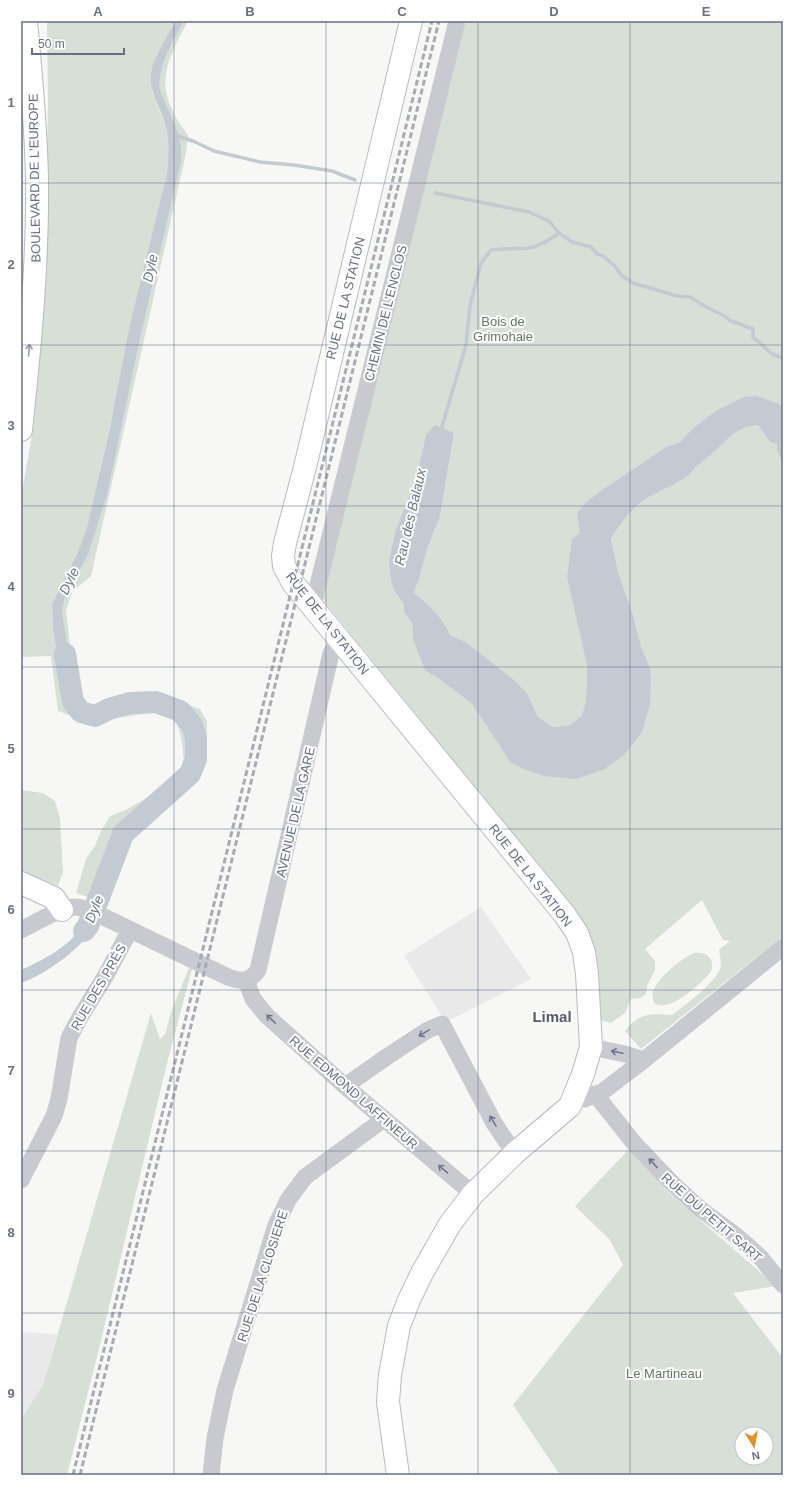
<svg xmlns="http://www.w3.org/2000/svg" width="804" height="1496" font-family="Arial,sans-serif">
	<rect width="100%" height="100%" fill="#f7f8f5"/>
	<g fill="#e8e9e8">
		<path d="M481,907L531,979L446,1022L404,956Z"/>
		<path d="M21,1332L57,1334L43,1386L21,1420Z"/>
	</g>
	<g fill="#d7dfd6" fill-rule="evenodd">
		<path d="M47,21H176L153,66L152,91L166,127L169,148L167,174L87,527L78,552L52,604L53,629L61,679L65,633L62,611L65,598L88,555L107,496L140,339L181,162C184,139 174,124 166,104C164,99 161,94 160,89C157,68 174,39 184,21H188C163,67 153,90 188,135L186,153L91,576L72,592L66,611L74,676L84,703L88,706L95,708L166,696L200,709L207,721V740L203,761L194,777L136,831L108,904L76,893L86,859L95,846L101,831L110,816L126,810L156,792L167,788L184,765C183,747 181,730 173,714L159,712L87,722L58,711L51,656L22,657L21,668V498L34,424L45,271L48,103Z"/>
		<path d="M462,21H783V407L780,404L714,412L693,428L680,442L666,447L602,490L580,533L567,577L587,666L586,701L582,715L570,725L553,727L538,717L527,693L512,678L465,643L450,635C443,618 429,604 414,593L420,576L427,549L440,515L454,433L426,435L415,482L407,502L395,592L404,604V612L412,623L413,639L425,671L438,678L472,704L510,762L650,690L651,678L650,668L641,646L633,613L618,572L611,538C620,525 630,510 643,501C657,491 674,486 688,476C692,474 693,469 696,467C701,462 708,458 713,453C730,438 732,427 758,425L764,433L777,444V450L783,464V936L641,1049L625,1031C639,1013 650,1013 672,1015C685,1005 714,984 720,969C722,963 720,956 719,950L730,941L723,940L702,900L645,949L655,961V970L647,986L646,994L640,998L631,999L625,1013L611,1023L597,1019L593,946C589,929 580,918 570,904L324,601L322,594Z"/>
		<path d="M21,790L43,793L55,801L60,818L63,872L58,886L21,871Z"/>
		<path d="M694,953C705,951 716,958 711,971C706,980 677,1004 666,1005C662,1006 659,1005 654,1003L652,994C657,978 679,960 694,953Z"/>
		<path d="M189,968L192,969L166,1067L99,1349L67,1475H21V1420L43,1385L151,1013L160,1039L165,1034L171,1012Z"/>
		<path d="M631,1147L669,1193L776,1286L733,1293L783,1358V1475H560L513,1405L623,1265L610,1240L575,1206ZM742,1434H766V1458H742Z"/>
	</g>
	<g fill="#c4cad2">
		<path d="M176,21H184C174,39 157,68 160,89C161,94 164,99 166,104C174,124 184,139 181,162L140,339L107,496L88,555L65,598L62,611L73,683L61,680L53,629L52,604L78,552L87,527L110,427L130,325L167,174C168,158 170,143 166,128C161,105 145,90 153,65C157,53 169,33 176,21Z"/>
		<path d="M756,396L780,404L783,407V464L777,450V444L770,442L758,425C734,427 729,439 713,453C708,458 701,462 696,467C693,469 692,473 688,476C674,486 657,491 643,501C630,510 620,525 611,538L618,572L633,614L641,646L650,668L651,678L650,704L642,732L624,755L603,770L576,779L544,776L526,770L510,762L472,704L438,678L425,671L413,639L412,623L404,612V604L395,592L391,580L389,560L396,530L415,482L426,435L435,425L454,433L440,516L427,549L420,576L414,593C429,604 443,618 450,635L465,642L512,678L527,693L538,717L553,727L570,725L582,715L586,701L587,666L567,577L572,539L580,533L577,513L584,504L602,490L666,447L680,442L693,428L714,412L744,397Z"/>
		<path d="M86,919L95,923C88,945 43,976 21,983V970C47,958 73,945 86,919Z"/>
	</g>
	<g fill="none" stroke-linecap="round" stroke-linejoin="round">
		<g stroke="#c4cad2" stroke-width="3.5">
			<path d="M175,135L193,141L214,151L260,162L294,165L332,171L355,180"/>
			<path d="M435,193L529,212L549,221L559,233C551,239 540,246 529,248C516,249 504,248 491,250L481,263L470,306L466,345L441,430"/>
			<path d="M559,233L572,242L591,247L597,254L603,256L616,267L621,275L633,283L677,296L690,297L708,308L725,316L729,320L753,329V337L772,354L783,358"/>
		</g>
		<path stroke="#c4cad2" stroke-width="22" d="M65,654L73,702L81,712L95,716L109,709L130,703L156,702L180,711L192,725L196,738V759L190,774L123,834L88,926L84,931"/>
		<g stroke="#b9bbc1" stroke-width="24">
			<path id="major" d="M398,1475L388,1402L390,1375L399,1326L409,1300L422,1273L450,1224L473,1194L516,1152L570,1106L583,1074L591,1047L587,974L584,952L577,933L565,915L293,583L284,566L283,556L285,543L305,467L411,21"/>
		</g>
		<g stroke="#b9babf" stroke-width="24">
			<g id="highway">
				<path d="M21,430C30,347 38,263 37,179C36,126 31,73 26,21"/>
				<path d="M21,883L54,898L62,910"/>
			</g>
		</g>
		<g stroke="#c9cacf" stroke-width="17">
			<path d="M310,604L315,597L457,21"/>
			<path d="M21,930C33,924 63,906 75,907C85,907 95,913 104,917L228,977C242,982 250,982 258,970L331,653L340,640"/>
			<path d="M246,980L253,999L267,1016L345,1086L473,1194"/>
			<path d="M591,1047L625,1054L644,1060"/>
			<path d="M345,1086L388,1056L426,1031L442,1024L494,1123L506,1141L516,1152"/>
			<path d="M595,1094L634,1143L674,1185L699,1208L734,1234L748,1246L761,1258L783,1285"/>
			<path d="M585,1099L602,1092L644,1060L783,947"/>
			<path d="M21,1180L54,1116L59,1099L69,1038L79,1019L106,975L130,930"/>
			<path d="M211,1475L215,1438L225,1390L276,1225L288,1200L305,1177L384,1119"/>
		</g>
		<use href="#major" stroke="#fff" stroke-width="22"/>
		<use href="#highway" stroke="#fff" stroke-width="22"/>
		<g stroke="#a8abb3" stroke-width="3" stroke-dasharray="6 3" stroke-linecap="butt">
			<path d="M73,1475L432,21"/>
			<path d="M80,1475L439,21"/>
		</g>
	</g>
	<defs><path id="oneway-shaft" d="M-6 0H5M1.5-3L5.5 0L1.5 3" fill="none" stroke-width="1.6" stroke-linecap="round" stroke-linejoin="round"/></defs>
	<use stroke="#959aaa" href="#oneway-shaft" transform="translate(29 350) rotate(-86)"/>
	<g stroke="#71778d">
		<use href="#oneway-shaft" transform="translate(271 1019) rotate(-137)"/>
		<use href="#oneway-shaft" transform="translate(424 1033) rotate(149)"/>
		<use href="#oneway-shaft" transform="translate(617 1052) rotate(-168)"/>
		<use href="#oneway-shaft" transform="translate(493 1121) rotate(-121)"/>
		<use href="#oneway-shaft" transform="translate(653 1163) rotate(-133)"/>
		<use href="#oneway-shaft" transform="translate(443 1169) rotate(-140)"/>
	</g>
	<path fill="none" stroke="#676e86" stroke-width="1" stroke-opacity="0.55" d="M174,21V1475M326,21V1475M478,21V1475M630,21V1475M21,183H783M21,345H783M21,506H783M21,667H783M21,829H783M21,990H783M21,1151H783M21,1313H783"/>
	<g text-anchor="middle" stroke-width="4" stroke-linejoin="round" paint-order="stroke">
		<g font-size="13" fill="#676e86" stroke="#fff">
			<text transform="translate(34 178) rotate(-91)" y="5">BOULEVARD DE L'EUROPE</text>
			<text transform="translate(345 298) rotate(-76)" y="5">RUE DE LA STATION</text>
			<text transform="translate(385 313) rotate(-76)" y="5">CHEMIN DE L'ENCLOS</text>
			<text transform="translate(328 623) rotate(52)" y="5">RUE DE LA STATION</text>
			<text transform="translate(295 812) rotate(-77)" y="5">AVENUE DE LA GARE</text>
			<text transform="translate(531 875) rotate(52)" y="5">RUE DE LA STATION</text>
			<text transform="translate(98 987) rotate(-60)" y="5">RUE DES PRÉS</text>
			<text transform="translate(354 1092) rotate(41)" y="5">RUE EDMOND LAFFINEUR</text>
			<text transform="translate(712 1217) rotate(41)" y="5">RUE DU PETIT SART</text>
			<text transform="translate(262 1276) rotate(-72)" y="5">RUE DE LA CLOSIERE</text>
		</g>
		<g font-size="13" fill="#627864" stroke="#fff">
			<text x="503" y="326">Bois de<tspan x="503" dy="15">Grimohaie</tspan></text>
			<text x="664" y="1378">Le Martineau</text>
		</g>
		<g font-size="14" font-style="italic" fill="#687589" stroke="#fff">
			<text transform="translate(150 268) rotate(-78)" y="5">Dyle</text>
			<text transform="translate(410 517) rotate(-77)" y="5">Rau des Balaux</text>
			<text transform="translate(69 581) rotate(-64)" y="5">Dyle</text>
			<text transform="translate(94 909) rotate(-68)" y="5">Dyle</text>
		</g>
		<g font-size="15" font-weight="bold" fill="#555a6b" stroke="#fff">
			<text x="552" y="1022">Limal</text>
		</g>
	</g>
	<rect width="804" height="1496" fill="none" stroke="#ffffff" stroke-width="44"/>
	<g transform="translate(754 1446) rotate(169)"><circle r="19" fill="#ffffff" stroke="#c2c5cf"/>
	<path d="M0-3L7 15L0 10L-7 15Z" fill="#e58f28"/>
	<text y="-6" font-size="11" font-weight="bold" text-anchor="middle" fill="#676e86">N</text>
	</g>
	<path d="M32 48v6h92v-6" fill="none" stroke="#676e86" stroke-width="2"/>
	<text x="38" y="48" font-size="12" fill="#676e86" stroke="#ffffff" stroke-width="3" paint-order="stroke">50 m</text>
	<rect x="22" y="22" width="760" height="1452" fill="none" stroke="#676e86" stroke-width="1.5"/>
	<g font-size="13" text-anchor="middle" font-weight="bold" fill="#676e86">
		<text x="98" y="16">A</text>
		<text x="250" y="16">B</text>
		<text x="402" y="16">C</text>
		<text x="554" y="16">D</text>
		<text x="706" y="16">E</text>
		<text x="11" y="107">1</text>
		<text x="11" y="269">2</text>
		<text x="11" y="430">3</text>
		<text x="11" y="591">4</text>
		<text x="11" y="753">5</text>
		<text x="11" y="914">6</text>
		<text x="11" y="1075">7</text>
		<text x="11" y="1237">8</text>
		<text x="11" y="1398">9</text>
	</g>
</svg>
